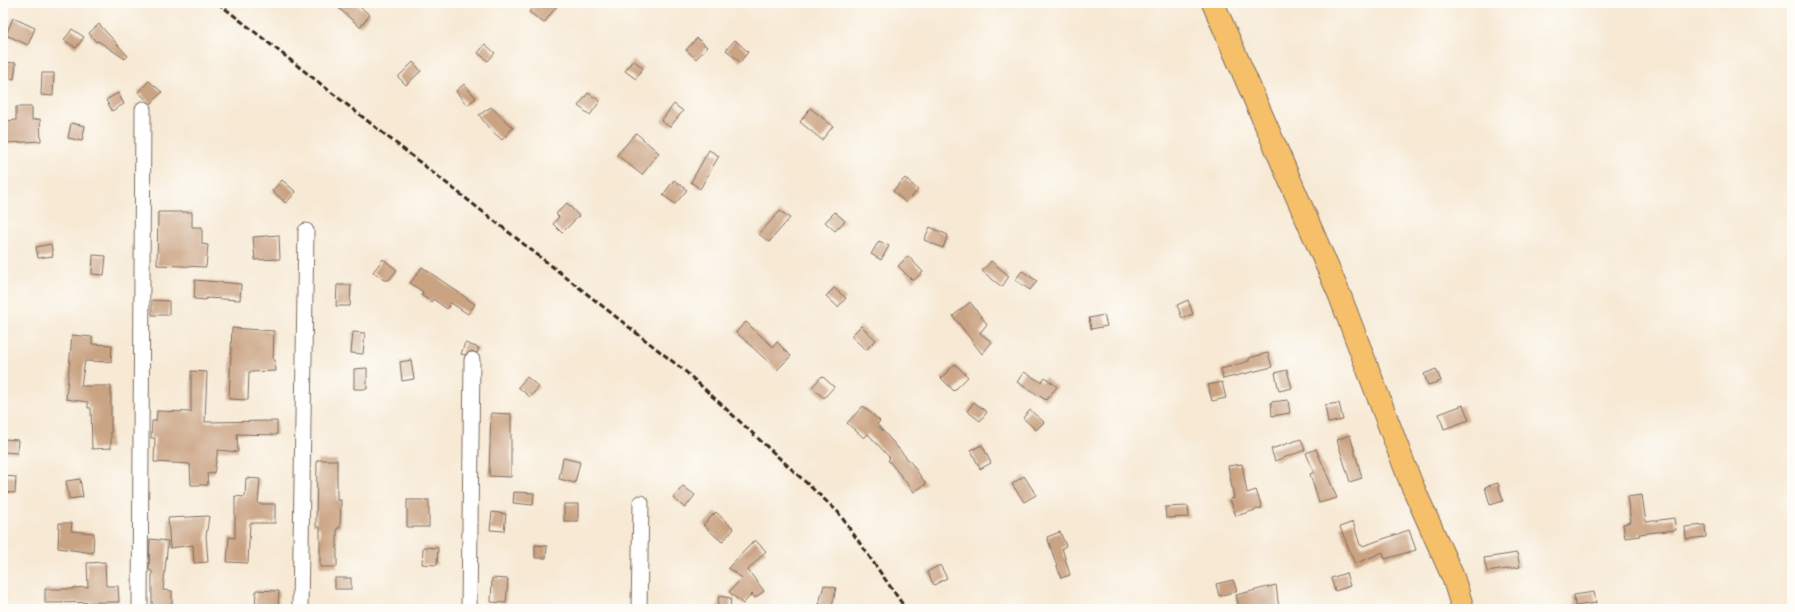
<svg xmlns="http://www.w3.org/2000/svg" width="1795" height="612" font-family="'EB Garamond',serif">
	<rect width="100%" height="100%" fill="#fdfcf7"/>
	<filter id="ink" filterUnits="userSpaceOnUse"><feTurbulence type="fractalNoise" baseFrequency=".025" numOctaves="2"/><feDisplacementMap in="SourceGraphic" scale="8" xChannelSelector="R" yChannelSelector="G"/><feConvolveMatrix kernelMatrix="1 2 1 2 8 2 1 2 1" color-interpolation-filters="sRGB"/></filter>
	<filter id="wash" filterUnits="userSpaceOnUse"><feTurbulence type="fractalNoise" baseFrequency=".012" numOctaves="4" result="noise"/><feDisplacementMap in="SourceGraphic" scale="16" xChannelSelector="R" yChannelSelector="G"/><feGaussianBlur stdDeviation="0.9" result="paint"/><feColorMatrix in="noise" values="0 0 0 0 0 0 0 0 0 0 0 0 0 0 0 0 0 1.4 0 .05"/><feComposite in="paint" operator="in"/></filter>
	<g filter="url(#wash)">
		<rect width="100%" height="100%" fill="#f7e9d4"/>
		<g id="blocks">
			<g fill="#caa383">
				<path d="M333,3H355L370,15L360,27Z"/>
				<path d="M536,3H559L544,23L529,12Z"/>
				<path d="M13,18L35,28L28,45L6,35Z"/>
				<path d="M99,24L128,56L125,59L98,41L96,42L89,33Z"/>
				<path d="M72,29L84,37L76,48L64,40Z"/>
				<path d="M697,38L707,47L696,59L686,50Z"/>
				<path d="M735,40L748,52L740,62L726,50Z"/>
				<path d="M485,44L495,53L488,61L478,53Z"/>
				<path d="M633,60L643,68L636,79L625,71Z"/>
				<path d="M3,62L16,63L14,79L3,77Z"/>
				<path d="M413,62L421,71L406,85L398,77Z"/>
				<path d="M42,73H54L53,96L41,95Z"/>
				<path d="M149,81L162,92L151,104L138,92Z"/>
				<path d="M464,84L476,98L467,105L456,91Z"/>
				<path d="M118,93L124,104L112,111L106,100Z"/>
				<path d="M588,93L600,101L590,115L578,106Z"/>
				<path d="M674,104L683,111L670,127L661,121Z"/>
				<path d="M16,107H32V120L40,119L41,141L8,143L7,121L16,120Z"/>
				<path d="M491,107L513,128L502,140L489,128L479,115Z"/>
				<path d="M810,108L833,126L822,140L800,122Z"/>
				<path d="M71,123L85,126L82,141L68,138Z"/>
				<path d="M636,133L659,153L642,175L617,155Z"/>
				<path d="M709,150L719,156L700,189L691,182Z"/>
				<path d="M905,178L918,190L906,203L893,191Z"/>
				<path d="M282,180L296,192L286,203L272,191Z"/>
				<path d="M674,180L687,190L675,204L663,195Z"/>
				<path d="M567,203L579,216L562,233L553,224L559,217L556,214Z"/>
				<path d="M780,211L790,218L769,242L759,234Z"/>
				<path d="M158,212H192V227H202V244L208,245L206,267L157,265Z"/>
				<path d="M835,212L845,221L835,231L825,222Z"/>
				<path d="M930,227L948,235L943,248L924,240Z"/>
				<path d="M279,235L280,259L255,260L253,237Z"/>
				<path d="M879,241L889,246L881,260L871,254Z"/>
				<path d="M51,244L53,256L38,258L36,247Z"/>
				<path d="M93,255L106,256L104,275L92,274Z"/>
				<path d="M908,256L923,272L913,281L898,266Z"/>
				<path d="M383,259L397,270L389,280H384L373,272Z"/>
				<path d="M991,261L1009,276L1002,287L982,271Z"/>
				<path d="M422,267L475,304L468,314L451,303L447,309L433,299L431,302L421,295L423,292L410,283Z"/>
				<path d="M1022,271L1037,281L1030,290L1015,280Z"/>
				<path d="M195,280L241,284L240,300L206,298V300L194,299Z"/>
				<path d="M337,285H351L350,306H336Z"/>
				<path d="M834,288L846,298L838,307L826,296Z"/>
				<path d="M152,300L169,301V315H152Z"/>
				<path d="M1188,300L1193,314L1182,318L1177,305Z"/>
				<path d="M970,302L987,324L980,333L992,342L982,354L953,316Z"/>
				<path d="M1104,315L1107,326L1091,329L1089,318Z"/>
				<path d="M746,322L773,347L777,342L791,356L777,370L736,332Z"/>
				<path d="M861,326L876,340L866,350L851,336Z"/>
				<path d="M232,328L274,331L273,360H275L276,371L249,372L248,400L229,399Z"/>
				<path d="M353,332L365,333L363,354L351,353Z"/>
				<path d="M72,335L92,337V344L112,345L111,362L85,361L81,386H111V448L92,449L91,408H88V402L66,399Z"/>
				<path d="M465,343L479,348L477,353L472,351L465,355L461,354Z"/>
				<path d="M1268,353L1272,367L1223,379L1221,369L1249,361V358Z"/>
				<path d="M411,360L414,379L402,381L400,362Z"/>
				<path d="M955,364L968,377L954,391L941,378Z"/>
				<path d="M367,368V389H354V369Z"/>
				<path d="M1436,369L1441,381L1428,385L1424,374Z"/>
				<path d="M1287,370L1292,388L1279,391L1275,373Z"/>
				<path d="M191,371L207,372L205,422L277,421V435L237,434L238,452L218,450L214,473L207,474L208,485H191L190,464L154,462L155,438H151L152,421H156L157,411L191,412Z"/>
				<path d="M1024,372L1041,382L1045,377L1057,387L1046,400L1017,382Z"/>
				<path d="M822,376L834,387L824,398L812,387Z"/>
				<path d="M527,377L539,387L530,397L518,387Z"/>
				<path d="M1222,382L1226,398L1212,401L1208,385Z"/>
				<path d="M1288,400L1290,413L1272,416L1271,402Z"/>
				<path d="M974,402L987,412L980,421L967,411Z"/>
				<path d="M1339,403L1343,420L1328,423L1325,405Z"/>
				<path d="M1463,405L1469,420L1444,429L1439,414Z"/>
				<path d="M863,406L880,421L877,424L912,464L926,484L914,492L888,460L890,458L868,434L864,438L847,423Z"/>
				<path d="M1030,410L1044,422L1036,430L1023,418Z"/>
				<path d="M491,413L511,414V477L489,476Z"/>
				<path d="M1350,435L1362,478L1350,482L1337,440Z"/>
				<path d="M3,439L18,440L17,453L3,452Z"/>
				<path d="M1301,439L1305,450L1275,461L1271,449Z"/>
				<path d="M982,445L991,463L980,469L971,450Z"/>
				<path d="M1316,449L1337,498L1319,503L1310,474L1314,472L1306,453Z"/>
				<path d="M563,458L580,462L575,483L559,479Z"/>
				<path d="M317,460H337V500H341L340,528H337V567H320V527H316Z"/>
				<path d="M1242,464L1247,493L1256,490L1262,508L1236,516L1230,499L1234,498L1228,466Z"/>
				<path d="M3,476L16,477L15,493L3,492Z"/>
				<path d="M1024,476L1036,495L1024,502L1012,484Z"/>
				<path d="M246,478L260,479L258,504H275V523H250L248,563L227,562L229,537L235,538V496L245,497Z"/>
				<path d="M80,479L83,497L69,499L66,481Z"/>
				<path d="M1498,483L1503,501L1490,505L1485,487Z"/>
				<path d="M683,486L695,495L685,508L673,498Z"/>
				<path d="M514,492L534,493L533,505L513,503Z"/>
				<path d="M1642,495L1646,522L1674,518L1676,530L1639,534L1640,536L1625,538L1623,524L1631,522L1627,497Z"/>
				<rect x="407" y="500" width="22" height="27"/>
				<rect x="564" y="504" width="14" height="17"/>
				<path d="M1188,506L1189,517L1166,518L1165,507Z"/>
				<path d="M492,512L506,514L504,531L490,530Z"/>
				<path d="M716,512L734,529L722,542L703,525Z"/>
				<path d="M209,516L206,536L208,562L194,563L193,545L170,548L168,518Z"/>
				<path d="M1353,522L1360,545L1363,546L1409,530L1416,550L1385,559L1383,552L1355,564L1340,527Z"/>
				<path d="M59,523H72L71,531L94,533L93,553L58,548Z"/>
				<path d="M1705,525L1706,537L1686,539L1685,527Z"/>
				<path d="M1060,532L1066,546L1062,548L1070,575L1061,578L1047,537Z"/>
				<path d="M150,539L168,541L163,590L172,591V609H152V571L149,570Z"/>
				<path d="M755,540L766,551L748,570L764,591L755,598L752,594L743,604L729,592L742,578L728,568Z"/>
				<path d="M535,545L547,546L546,558H535Z"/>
				<path d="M423,547L438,548L437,565L422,564Z"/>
				<path d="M1517,553L1520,567L1487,572L1484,558Z"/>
				<path d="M105,562L106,586H118L119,602L45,603V589H73V588L88,587L87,563Z"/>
				<path d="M940,565L947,578L934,585L927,572Z"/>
				<path d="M1346,573L1350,586L1335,591L1331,578Z"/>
				<rect x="335" y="578" width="16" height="11"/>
				<path d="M492,578L508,579L506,603L491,602Z"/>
				<path d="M1233,580L1237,591L1219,596L1216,584Z"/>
				<path d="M824,585L836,588L832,607L819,604Z"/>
				<path d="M1276,585L1279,609H1239L1236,595Z"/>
				<path d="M256,590L279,591L278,609H255Z"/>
				<path d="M1594,592L1596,603L1575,606L1574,595Z"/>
				<path d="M719,596L731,598L730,609H717Z"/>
			</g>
		</g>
	</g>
	<g filter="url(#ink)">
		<use href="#blocks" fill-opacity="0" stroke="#7d6d5e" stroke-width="1"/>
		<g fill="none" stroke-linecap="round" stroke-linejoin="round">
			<g stroke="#7d6d5e" stroke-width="17">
				<g id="minor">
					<path d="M140,609L143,109"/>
					<path d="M300,609L306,231"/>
					<path d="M469,609L472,360"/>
					<path d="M639,609L641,503"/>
				</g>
			</g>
			<g stroke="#7d6d5e" stroke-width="24">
				<path id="highway" d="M1213,3L1340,296L1411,483L1453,577L1463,609"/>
			</g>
			<use href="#minor" stroke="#fff" stroke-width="15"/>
			<use href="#highway" stroke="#f6c06b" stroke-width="22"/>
			<path stroke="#3b2a1e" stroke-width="3" stroke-dasharray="6 3" stroke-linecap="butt" d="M218,3L686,372L838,512L906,609"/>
		</g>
	</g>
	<rect width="1795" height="612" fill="none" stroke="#fdfcf7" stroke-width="16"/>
</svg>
